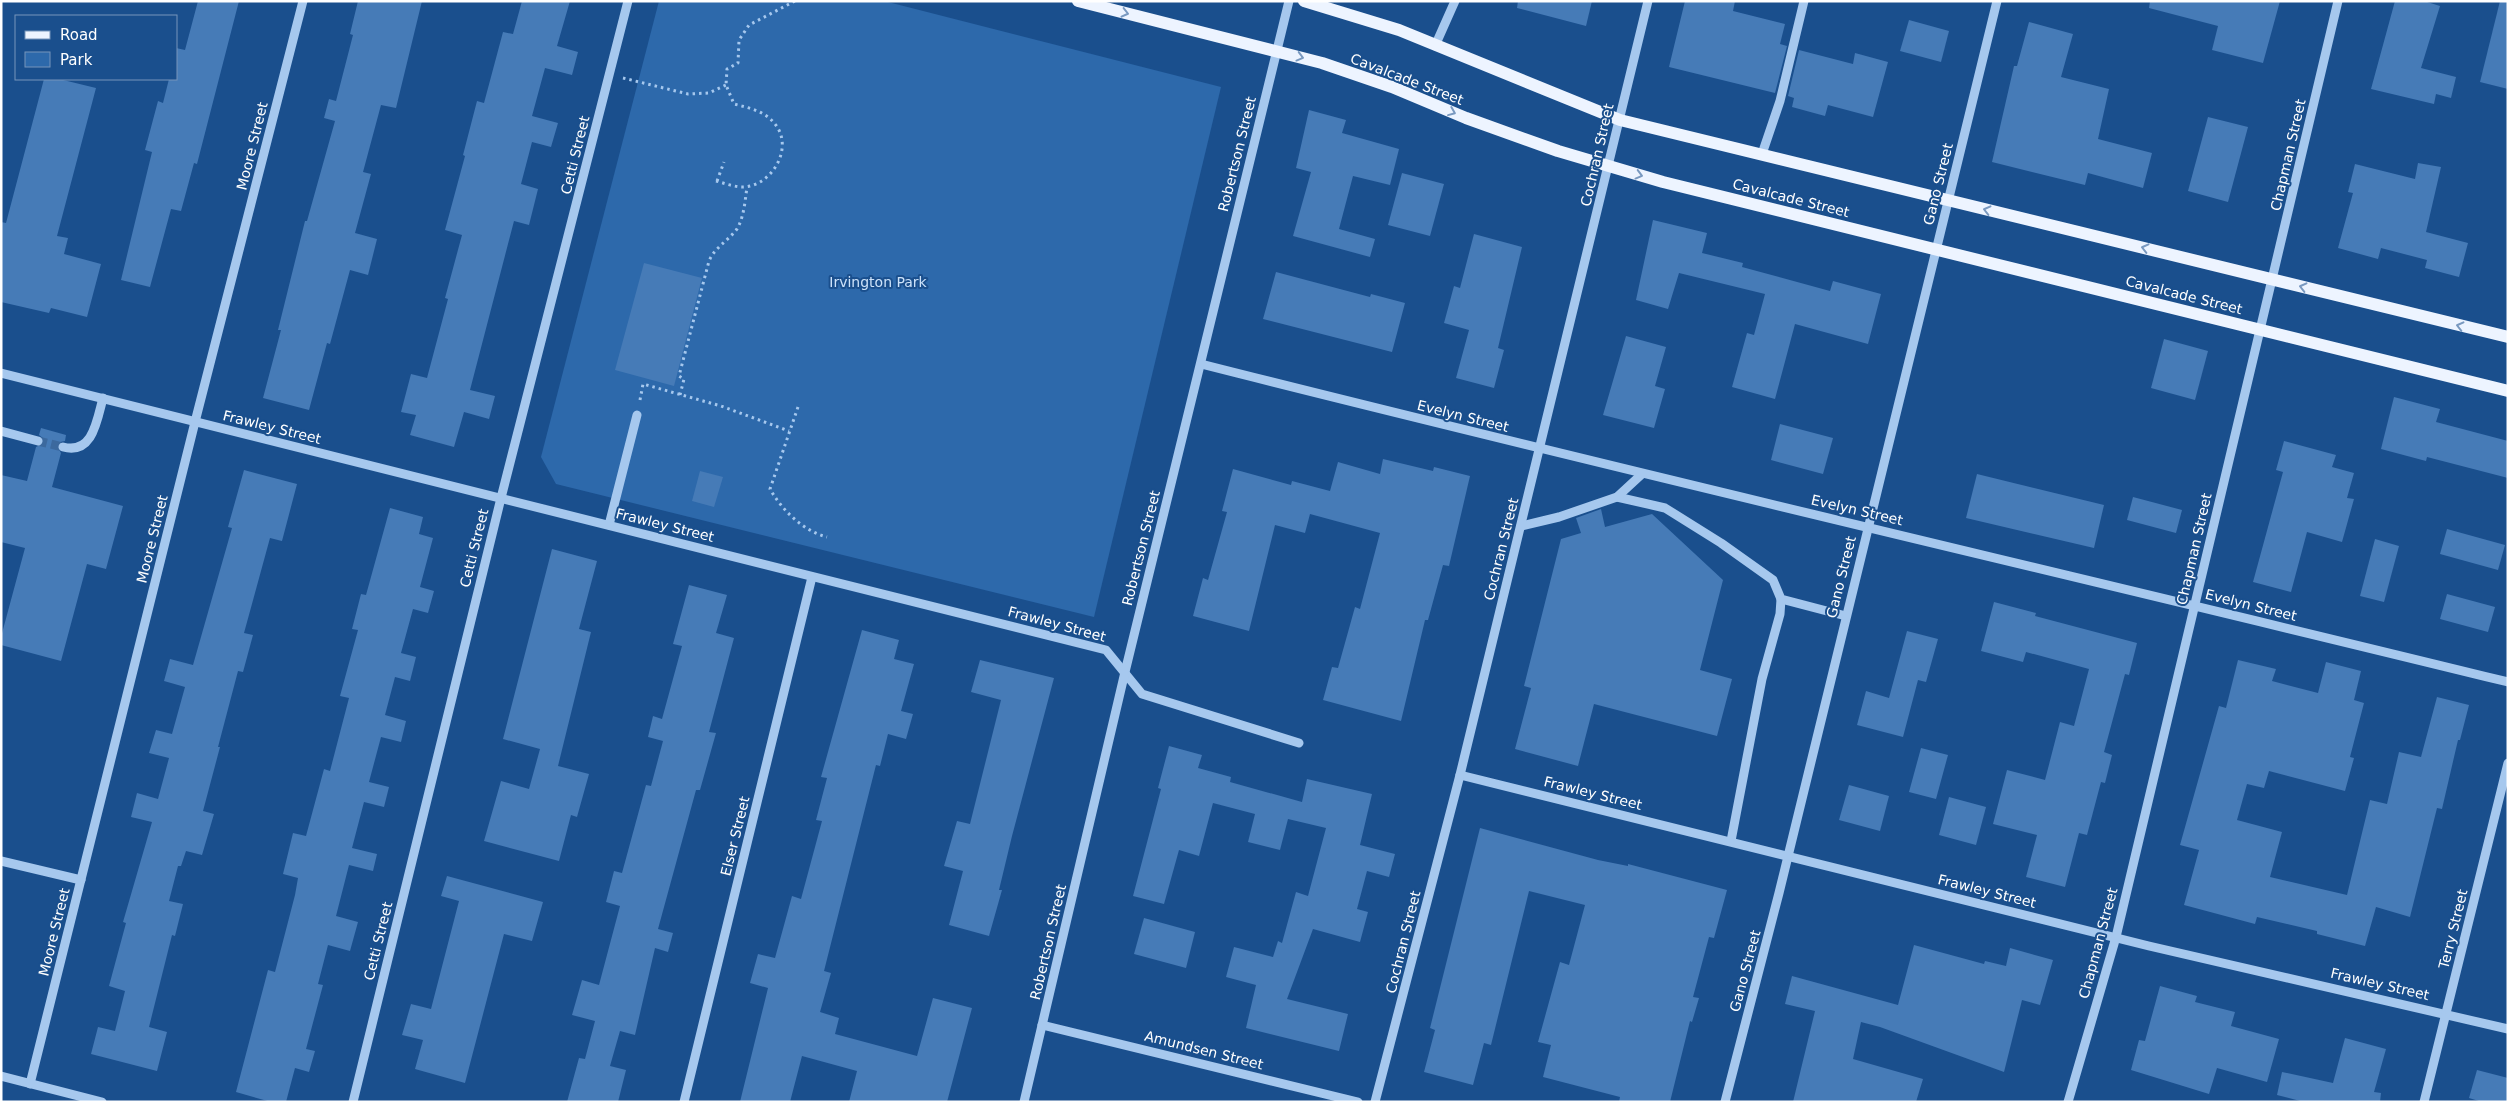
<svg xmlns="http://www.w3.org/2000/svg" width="2509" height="1103" font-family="'DejaVu Sans',sans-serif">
	<rect width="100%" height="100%" fill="#1a4f8d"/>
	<path fill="#2d69ab" d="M659,1H884L1221,87L1094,617L556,484L541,457Z"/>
	<g fill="#467bb7">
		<path d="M198,1H239L197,164L194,163L181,211L171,209L150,287L121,280L152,152L145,150L158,101L163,103L169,79H176V48L185,50Z"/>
		<path d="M358,1H422L396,108L381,105L363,172L371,174L355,233L377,239L368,275L350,270L330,344L327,343L309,410L263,398L281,330H278L305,221H307L335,121L324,118L329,99L336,101L353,35L350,34Z"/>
		<path d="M522,1H570L557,46L578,52L572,75L545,68L532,116L558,123L551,147L532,142L521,184L538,189L529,225L514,221L470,390L495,396L489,419L464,412L454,447L410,435L416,415L401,412L411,374L427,378L448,299L445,298L462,235L445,230L465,156L463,155L477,101L484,103L503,32L513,34Z"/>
		<path d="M1518,1H1592L1586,26L1517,8Z"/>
		<path d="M1685,1H1735L1733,11L1785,24L1780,44L1787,46L1775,93L1669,67Z"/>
		<path d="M2150,1H2280L2263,63L2212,50L2218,26L2149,8Z"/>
		<path d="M2395,1H2424L2440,6L2421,68L2456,77L2451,98L2436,94L2434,104L2371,89Z"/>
		<path d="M2500,1H2508V89L2480,82Z"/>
		<path d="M1909,20L1949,31L1941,62L1900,51Z"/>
		<path d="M2029,22L2073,34L2061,77L2109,89L2098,139L2152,153L2143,188L2088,173L2085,185L1992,162L2014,66H2017Z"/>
		<path d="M1799,50L1853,64L1855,53L1888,62L1873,117L1828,105L1825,116L1792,107L1794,98L1788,96Z"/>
		<path d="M44,79H59L96,88L57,236L68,238L64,254L101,264L87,317L51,308L49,313L1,302V222L6,223Z"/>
		<path d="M1309,110L1346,120L1342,133L1399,149L1390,185L1353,176L1339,229L1375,239L1370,257L1293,236L1311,172L1296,168Z"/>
		<path d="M2208,117L2248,127L2228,202L2188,191Z"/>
		<path d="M2418,163L2441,167L2426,232L2468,243L2459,277L2425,268L2427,260L2381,248L2378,259L2338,248L2353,193L2348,192L2355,164L2415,179Z"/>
		<path d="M1402,173L1444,184L1430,236L1388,225Z"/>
		<path d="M1653,220L1707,233L1702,253L1743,263L1742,267L1830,291L1833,281L1881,294L1868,344L1795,324L1775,399L1732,387L1747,333L1754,335L1765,294L1679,273L1668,309L1636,300Z"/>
		<path d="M1474,234L1522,247L1498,348L1504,350L1494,388L1456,378L1469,330L1444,323L1454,286L1460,288Z"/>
		<path d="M644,263L702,278L674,386L615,370Z"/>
		<path d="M1276,272L1370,297L1371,294L1405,303L1392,352L1263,319Z"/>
		<path d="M1626,336L1666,347L1655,386L1665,389L1654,428L1603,415Z"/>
		<path d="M2164,339L2208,351L2195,400L2151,388Z"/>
		<path d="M2394,397L2440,409L2436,422L2508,441V478L2427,457L2426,461L2381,449Z"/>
		<path d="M1780,424L1833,438L1823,474L1771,460Z"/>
		<path d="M41,428L66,435L65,441L60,442L57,446L61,453L52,487L123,506L106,569L87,564L61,661L1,645V637L25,548L1,542V475L27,481L36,447L44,443V439L39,435Z"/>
		<path d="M2284,441L2336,455L2332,467L2354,473L2347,498L2354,499L2342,542L2307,532L2291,592L2253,582L2283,472L2276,470Z"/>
		<path d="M1383,459L1433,471L1434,467L1470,476L1449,566L1443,565L1428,620H1425L1401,721L1323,700L1332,667L1338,668L1355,607L1360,609L1380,533L1310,514L1305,533L1275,525L1249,631L1193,616L1203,578L1208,580L1227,512L1222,511L1233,469L1291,485L1292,481L1330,491L1338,462L1380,474Z"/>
		<path d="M244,470L297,484L282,541L270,538L244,633L253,635L243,672L238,671L218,747H220L203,811L214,814L202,855L186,851L181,866H178L169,901L183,904L175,936L172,935L149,1027L167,1032L157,1071L91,1054L98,1027L115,1031L125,991L109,986L126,923L123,922L152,822L131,817L137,793L158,799L169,758L149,753L156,730L172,734L185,687L164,681L170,659L193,665L232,528L228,527Z"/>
		<path d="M700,471L723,477L714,507L692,501Z"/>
		<path d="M1977,474L2104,505L2094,548L1966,518Z"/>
		<path d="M2133,497L2182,510L2176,533L2127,520Z"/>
		<path d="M390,508L423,517L419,534L433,538L420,587L434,591L428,613L413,609L401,653L416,657L410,681L395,677L385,715L406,721L401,742L381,737L369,782L389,787L384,807L364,802L352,848L377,854L373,871L349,865L336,916L358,922L350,951L328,945L318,984L323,985L306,1049L315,1051L309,1072L295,1068L286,1102H271L236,1092L268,970L275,972L295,895L298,878L283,874L293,833L306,836L324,769L330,771L349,698L340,696L358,630L352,629L361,594L366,595Z"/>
		<path d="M1601,509L1605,527L1652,514L1723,580L1700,670L1732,679L1717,736L1594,704L1578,766L1515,749L1531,688L1524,686L1561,539L1581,533L1576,518Z"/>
		<path d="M2447,529L2505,545L2498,570L2440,554Z"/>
		<path d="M2375,539L2399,546L2384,602L2360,596Z"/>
		<path d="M552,549L597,561L579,629L591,632L558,766L589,774L577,817L571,815L559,861L484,841L501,781L529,789L540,749L503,739Z"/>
		<path d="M689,585L727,595L716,633L734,638L709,732L716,733L700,790H696L658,929L673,933L668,952L655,948L635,1035L620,1031L610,1066L626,1070L618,1102H567L579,1058L585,1059L595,1021L572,1015L582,980L599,985L620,906L606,902L614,871L622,873L646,785L651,786L663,741L648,737L653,716L662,719L682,646L673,644Z"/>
		<path d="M2447,594L2495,607L2488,632L2440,619Z"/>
		<path d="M1994,602L2036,613L2035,616L2137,643L2129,675L2125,674L2104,752L2112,755L2105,783L2101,782L2087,835L2079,833L2065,887L2026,877L2037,835L1993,824L2007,770L2045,780L2060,722L2074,726L2089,669L2026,652L2023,662L1981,651Z"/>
		<path d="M862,630L899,640L894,659L914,664L901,711L913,714L906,739L888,734L880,766L876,765L824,971L831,973L820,1012L839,1018L835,1034L917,1056L933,998L972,1008L947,1102H849L857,1071L802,1056L790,1102H740L768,988L750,983L758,954L775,958L792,896L801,899L822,821L816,820L827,778L821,777Z"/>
		<path d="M1907,631L1938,639L1926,682L1918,680L1903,737L1857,725L1866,691L1889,698Z"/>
		<path d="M980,660L1054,678L1012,836L999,890H1002L989,936L949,925L963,871L944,866L957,821L970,824L1001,700L971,692Z"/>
		<path d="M2238,660L2276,669L2272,681L2318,693L2326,662L2361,671L2354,700L2364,703L2350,757L2354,758L2345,791L2269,771L2264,788L2247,784L2237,820L2282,832L2270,877L2347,895L2370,800L2387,804L2399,752L2421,757L2437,697L2469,705L2460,740H2458L2442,809L2437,808L2410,917L2376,907L2365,946L2317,934V931L2257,917L2255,924L2184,905L2199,850L2180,845L2219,706L2226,708Z"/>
		<path d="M1169,746L1202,755L1198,768L1231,777L1230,782L1302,802L1307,779L1372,794L1360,845L1395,854L1389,877L1367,871L1357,909L1368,912L1360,942L1313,929L1287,999L1348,1014L1339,1051L1246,1028L1256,985L1226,977L1234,947L1273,957L1278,941L1282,943L1296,892L1308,896L1326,828L1288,819L1280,850L1248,842L1255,814L1213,803L1199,856L1179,850L1164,904L1133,896L1161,789L1158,788Z"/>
		<path d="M1921,748L1948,755L1936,799L1909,792Z"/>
		<path d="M1849,785L1889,796L1880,831L1839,820Z"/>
		<path d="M1949,797L1986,807L1976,845L1939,835Z"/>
		<path d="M1480,828L1598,860L1628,866V864L1727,890L1714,938L1709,937L1693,997L1699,998L1692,1022L1690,1021L1670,1102H1619L1620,1097L1543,1077L1551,1045L1538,1042L1560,962L1569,965L1585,905L1529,891L1491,1045L1484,1043L1473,1085L1424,1072L1435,1030L1430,1028Z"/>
		<path d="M447,876L543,902L532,941L504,934L465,1083L415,1069L423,1040L402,1035L411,1004L431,1009L459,901L441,896Z"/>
		<path d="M1144,918L1195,932L1186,968L1134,954Z"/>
		<path d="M1914,945L1984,964L1985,961L2006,966L2010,948L2053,960L2040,1005L2022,1000L2004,1072L1880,1027L1861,1022L1853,1059L1923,1079L1916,1102H1793L1815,1011L1785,1004L1792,976L1898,1005Z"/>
		<path d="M2160,986L2197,996L2195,1002L2235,1012L2231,1026L2279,1039L2267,1082L2217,1068L2209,1094L2131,1070L2139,1040L2145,1041Z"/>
		<path d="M2345,1038L2386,1049L2374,1092L2381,1093L2380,1102H2304L2277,1095L2282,1072L2333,1083Z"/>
		<path d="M2477,1070L2508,1078V1102H2482L2469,1098Z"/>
	</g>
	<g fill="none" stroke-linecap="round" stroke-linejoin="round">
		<path stroke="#3c699e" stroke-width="9" stroke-dasharray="9 4.5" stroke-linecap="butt" d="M38,441L63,447"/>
		<g stroke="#a6c8ee" stroke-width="3" stroke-dasharray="2.5 4" stroke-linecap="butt">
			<path d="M623,78L688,94L709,93L726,85"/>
			<path d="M716,181C727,184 739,189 750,186C775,180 793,146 775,124C765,111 749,108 734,104L726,85L727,69L738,63L739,40L749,25L795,1"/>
			<path d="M717,181L724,162"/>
			<path d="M680,395L684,379L679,376L709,261C715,247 728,241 737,229C744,217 745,201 747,187"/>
			<path d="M640,400L643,384L721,406L789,431"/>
			<path d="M798,407L770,489C782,510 803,531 827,537"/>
		</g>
		<g stroke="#a6c8ee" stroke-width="9">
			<path d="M1435,46L1455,1"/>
			<path d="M1762,154L1780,101L1804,1"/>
			<path d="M1201,364C1635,474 2072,575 2508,682"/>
			<path d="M1,373L1106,650L1142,694L1299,743"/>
			<path d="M1,431L38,441"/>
			<path d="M63,447C93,455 97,420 103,398"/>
			<path d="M1617,497L1665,508L1721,543L1773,580L1781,599L1846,616"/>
			<path d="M609,525L637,415"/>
			<path d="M1521,526L1559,517L1617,497L1642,474"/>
			<path d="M1460,775L2149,946L2508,1029"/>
			<path d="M1731,841L1762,679L1780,614L1781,599"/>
			<path d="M1,861L81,880"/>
			<path d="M1042,1025L1358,1102"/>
			<path d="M1,1076L102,1102"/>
			<path d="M30,1084L195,422L303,1"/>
			<path d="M353,1102L501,498L628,1"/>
			<path d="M684,1102L812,577"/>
			<path d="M1024,1102L1125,672L1289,1"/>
			<path d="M1375,1102L1460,775L1648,1"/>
			<path d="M1725,1102L1779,893L1997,1"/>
			<path d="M2068,1102L2116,937L2338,1"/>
			<path d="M2424,1102L2508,763"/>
		</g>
		<g stroke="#edf4ff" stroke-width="12">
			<path d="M1078,1L1322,63L1392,87L1466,118L1558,151L1663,182L2508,391"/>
			<path d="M1304,1L1399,30L1620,120L2508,337"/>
		</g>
	</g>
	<defs><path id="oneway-chevron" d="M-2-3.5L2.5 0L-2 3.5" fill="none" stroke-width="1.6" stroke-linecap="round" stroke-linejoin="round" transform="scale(1.25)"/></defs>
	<g stroke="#7999c0">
		<use href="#oneway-chevron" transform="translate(1125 13) rotate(14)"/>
		<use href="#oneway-chevron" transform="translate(1300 57) rotate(15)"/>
		<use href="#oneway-chevron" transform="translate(1452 112) rotate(22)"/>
		<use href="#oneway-chevron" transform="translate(1639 175) rotate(15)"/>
		<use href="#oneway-chevron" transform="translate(1987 210) rotate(-166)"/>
		<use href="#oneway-chevron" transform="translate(2145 248) rotate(-166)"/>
		<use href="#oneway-chevron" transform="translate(2303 287) rotate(-166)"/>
		<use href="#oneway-chevron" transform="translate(2460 326) rotate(-166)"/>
	</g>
	<g text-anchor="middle" stroke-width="4" stroke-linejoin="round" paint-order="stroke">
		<g font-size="14" fill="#fff" stroke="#1a4f8d">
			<text transform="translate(1407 79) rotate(21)" y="5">Cavalcade Street</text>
			<text transform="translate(252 146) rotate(-76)" y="5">Moore Street</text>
			<text transform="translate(1237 154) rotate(-76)" y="5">Robertson Street</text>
			<text transform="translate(575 155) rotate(-76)" y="5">Cetti Street</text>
			<text transform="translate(1597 155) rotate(-77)" y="5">Cochran Street</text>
			<text transform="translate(2288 155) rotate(-77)" y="5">Chapman Street</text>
			<text transform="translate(1938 184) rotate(-76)" y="5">Gano Street</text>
			<text transform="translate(1791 198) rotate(14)" y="5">Cavalcade Street</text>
			<text transform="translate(2184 295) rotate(14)" y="5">Cavalcade Street</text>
			<text transform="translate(1463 416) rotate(14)" y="5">Evelyn Street</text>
			<text transform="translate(272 427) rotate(14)" y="5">Frawley Street</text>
			<text transform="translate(1857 510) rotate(13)" y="5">Evelyn Street</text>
			<text transform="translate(665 525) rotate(14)" y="5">Frawley Street</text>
			<text transform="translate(152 539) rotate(-76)" y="5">Moore Street</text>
			<text transform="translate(474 548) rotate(-76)" y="5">Cetti Street</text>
			<text transform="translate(1141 548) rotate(-76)" y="5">Robertson Street</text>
			<text transform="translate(1501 549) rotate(-76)" y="5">Cochran Street</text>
			<text transform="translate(2194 549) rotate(-77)" y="5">Chapman Street</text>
			<text transform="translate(1841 577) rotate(-76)" y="5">Gano Street</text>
			<text transform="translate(2251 605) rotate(14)" y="5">Evelyn Street</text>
			<text transform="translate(1057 624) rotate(15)" y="5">Frawley Street</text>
			<text transform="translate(1593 793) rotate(14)" y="5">Frawley Street</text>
			<text transform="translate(735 836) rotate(-76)" y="5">Elser Street</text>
			<text transform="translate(1987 891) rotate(14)" y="5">Frawley Street</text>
			<text transform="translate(2453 929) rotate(-76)" y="5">Terry Street</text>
			<text transform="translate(54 932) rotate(-76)" y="5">Moore Street</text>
			<text transform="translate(378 941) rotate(-76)" y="5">Cetti Street</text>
			<text transform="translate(1048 942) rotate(-77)" y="5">Robertson Street</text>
			<text transform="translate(1403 942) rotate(-76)" y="5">Cochran Street</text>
			<text transform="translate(2098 943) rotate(-75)" y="5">Chapman Street</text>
			<text transform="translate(1745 971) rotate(-75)" y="5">Gano Street</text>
			<text transform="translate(2380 984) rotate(13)" y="5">Frawley Street</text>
			<text transform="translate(1204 1050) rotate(14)" y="5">Amundsen Street</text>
		</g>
		<g font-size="14" fill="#cce2fa" stroke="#1a4f8d">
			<text x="878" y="287">Irvington Park</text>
		</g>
	</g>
	<rect width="2509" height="1103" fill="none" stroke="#ffffff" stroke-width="5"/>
	<rect x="15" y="15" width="162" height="65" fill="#1a4f8d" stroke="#7695bb"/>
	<rect x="25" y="31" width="25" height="8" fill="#edf4ff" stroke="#7695bb"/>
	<text x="60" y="40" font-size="15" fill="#ffffff">Road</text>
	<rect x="25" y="52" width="25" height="15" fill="#2d69ab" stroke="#7695bb"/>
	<text x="60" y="65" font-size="15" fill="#ffffff">Park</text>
</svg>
